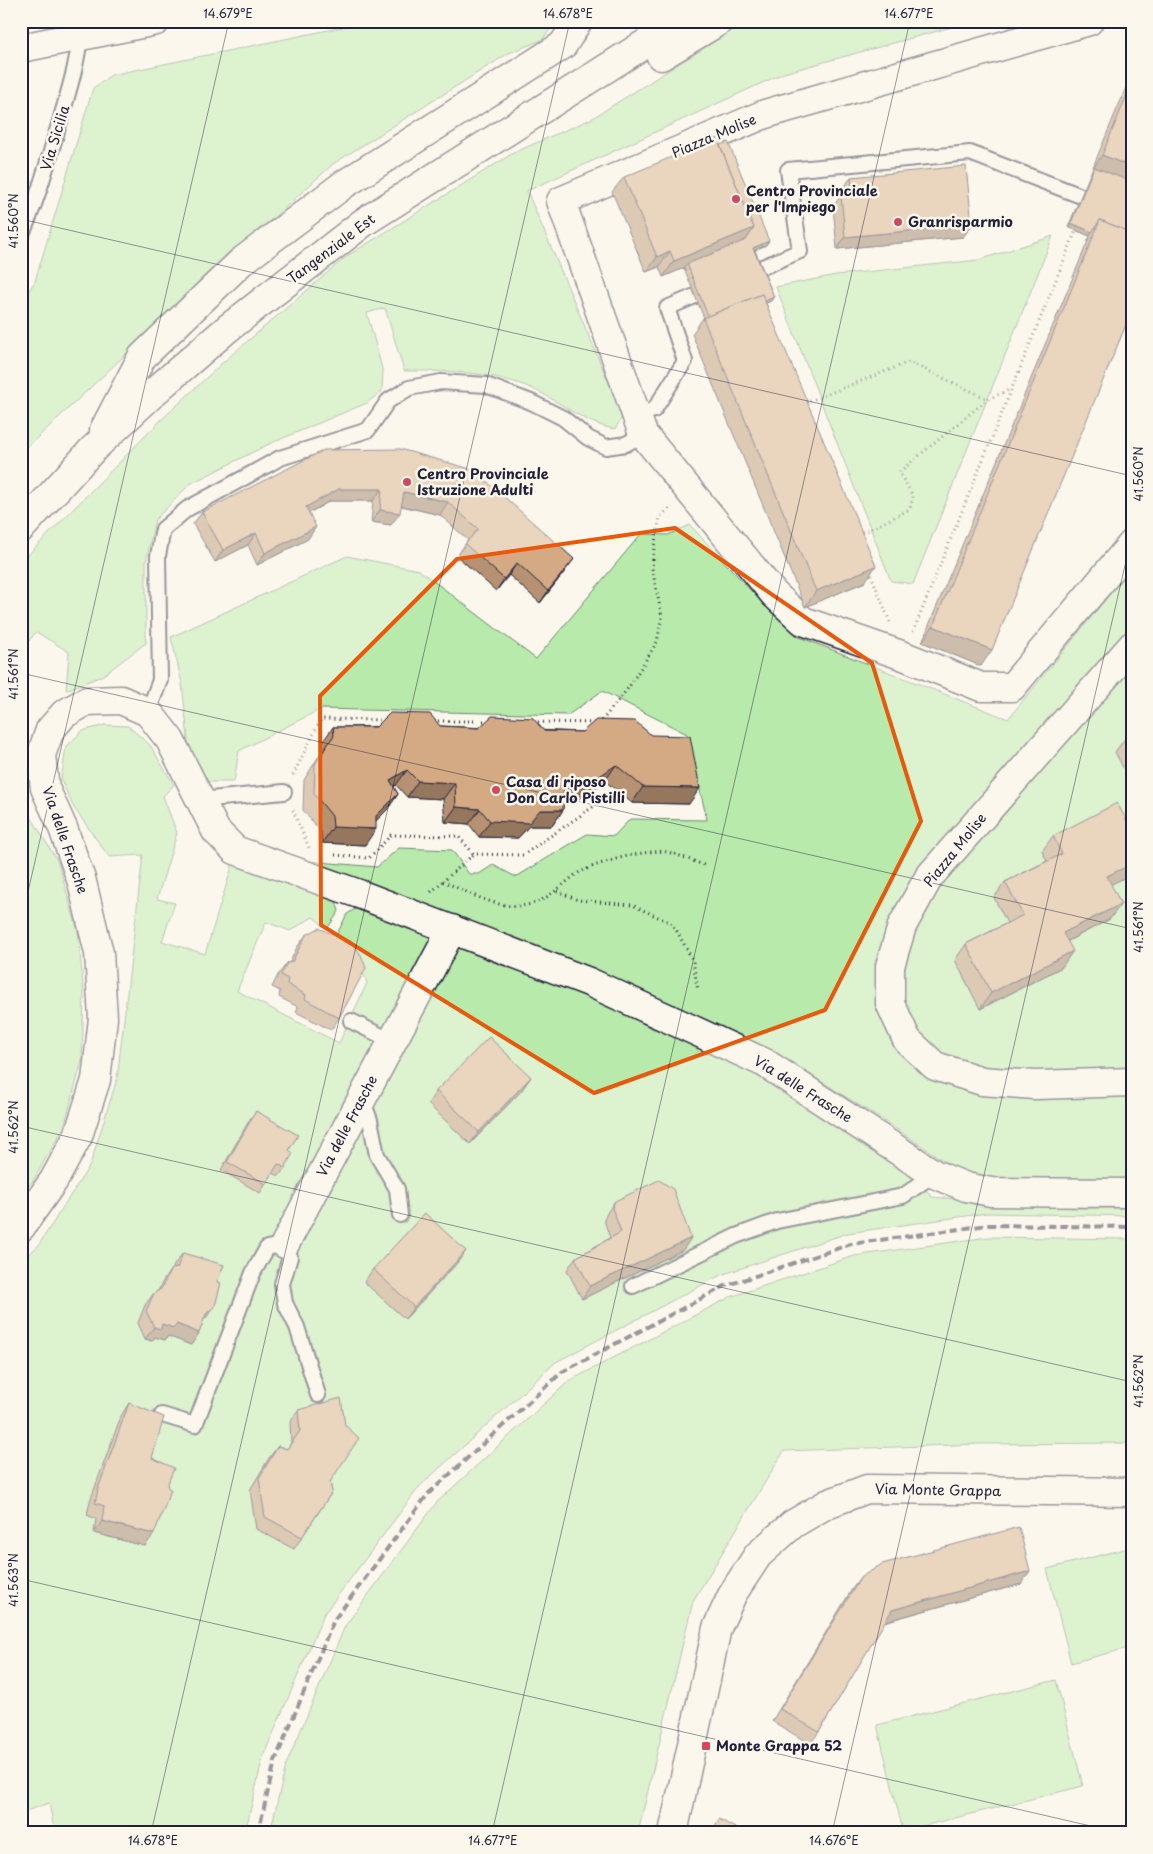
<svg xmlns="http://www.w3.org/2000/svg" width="1153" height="1854" font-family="'Playpen Sans',sans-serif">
	<rect width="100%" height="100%" fill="#fbf7ec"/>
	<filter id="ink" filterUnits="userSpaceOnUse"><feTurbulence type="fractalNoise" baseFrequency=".02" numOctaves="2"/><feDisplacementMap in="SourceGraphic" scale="10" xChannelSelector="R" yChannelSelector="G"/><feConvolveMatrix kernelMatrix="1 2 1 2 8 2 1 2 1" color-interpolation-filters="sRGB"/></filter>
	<g filter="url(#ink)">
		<g fill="#b8eaab" stroke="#6d8673">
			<path d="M372,21H557L542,40L509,53L333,164L190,294L21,453V303L35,281L93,88L111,75Z"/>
			<path d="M747,21H974L784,73L527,191L623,416L615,429C582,424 557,398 526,386C487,371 445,371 404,371L385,308L367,313L383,372L382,391L367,403L269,444L190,484L155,520L146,562V643L102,676L66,690L69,652L36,632L21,651V562L160,421L221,364L347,256L515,152L591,119Z"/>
			<path d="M1053,236L913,584L891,581L776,287L836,275L979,260Z"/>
			<path d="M690,525L770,611L797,636L1008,719L1132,567V1183L995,1182L964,1174L881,1119L769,1049L588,969L296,860L377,867L399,848L452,850L469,874H479L493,865L516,877L587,834L614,836L630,819L707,820L687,734L602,691L568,715L321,709L239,751L234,782H207L189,749L182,683L171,637L347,556L419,570L536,659L641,534L668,535Z"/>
			<path d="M105,725L128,726L150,745L174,785L163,796L177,833L157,899L175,903L162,941L205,954L233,863L334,895L339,911L327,929L313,917L290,931L266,922L237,991L339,1043L367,983L356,955L337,934L347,914L362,905L494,962L609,1004L649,1027L685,1039L714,1056L744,1068L898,1157L932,1197L1076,1208H1132V1216L987,1213L848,1233L721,1275L556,1362L420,1486L324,1614L263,1757L245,1833H55L49,1803L21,1813V1261L38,1246L90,1165L117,1079L143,855L109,857L74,808L61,780L66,747L82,731Z"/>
			<path d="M21,800L58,862L78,931L84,994L82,1061L64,1127L33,1181L21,1195Z"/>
			<path d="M988,1237L1132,1239V1443L981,1444L784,1451L693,1601L638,1833H270L286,1765L345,1626L437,1502L569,1381L730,1297L854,1256Z"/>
			<path d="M1132,1547V1647L1071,1663L1047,1569Z"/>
			<path d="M1056,1680L1083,1786L903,1831L877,1725Z"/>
		</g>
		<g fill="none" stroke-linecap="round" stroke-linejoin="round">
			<g stroke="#22223b" stroke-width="18">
				<g id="lane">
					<path d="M21,236C36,204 45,171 55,138C66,99 80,61 81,21"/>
					<path d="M758,269L800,251L788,170L970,153L1081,196"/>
					<path d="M636,415L654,410L685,361L667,308L695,296"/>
					<path d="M148,712L160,680L158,556L163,529L187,509L280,458L368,430L388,401L409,388L441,382L486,385L531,402L563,418L588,438L606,447L626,444L643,434"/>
					<path d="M200,800L284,792"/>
					<path d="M351,1021L392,1041"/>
					<path d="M362,1099L370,1120L377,1155L397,1189L400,1215"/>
					<path d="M633,1286L736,1236L777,1221L903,1196L934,1174"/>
					<path d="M162,1415L195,1425L253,1273L267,1248L285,1244L290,1257L282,1284L285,1303L297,1327L318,1395"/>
				</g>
			</g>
			<g stroke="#22223b" stroke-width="31">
				<g id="street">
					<path d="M1089,21L765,114L561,201L643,434L774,594L803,621L904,656L981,687H1012L1132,544"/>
					<path d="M1132,646L929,877L902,926L890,966V1003L907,1040L935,1066L982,1081L1035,1085L1132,1082"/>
					<path d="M21,1227L54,1180L78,1136L96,1080L103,1018L99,953L82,882L63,828L45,788L41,755L50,730L64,714L87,701L121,700L148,712L170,740L216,831L235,850L359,894L589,982L765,1063L934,1174L966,1187L991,1192L1132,1193"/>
					<path d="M285,1244L452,929"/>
					<path d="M673,1833L717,1628L733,1593L758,1555L793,1524L827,1504L867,1489L1132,1492"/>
				</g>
			</g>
			<g stroke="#22223b" stroke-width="31">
				<g id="primary">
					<path d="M21,48L156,21"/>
					<path d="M661,56L719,21"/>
					<path d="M104,430L142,357L241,262L343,185L563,45L578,21"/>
					<path d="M21,528L94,448L162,385L227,329L364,222L681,21"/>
				</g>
			</g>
			<g stroke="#22223b" stroke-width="3" stroke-dasharray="1 4" stroke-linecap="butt">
				<path d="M805,403L909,362L988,399"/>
				<path d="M857,533L871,529L910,509L913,496L899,472L988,399L1011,389"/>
				<path d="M869,570L890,622"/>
				<path d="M913,632L1077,228"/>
				<path d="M433,721H489"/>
				<path d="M533,722L600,723L629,687L657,642L662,617L652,568L654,547L660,517L670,508"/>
				<path d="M293,775L321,719L387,720"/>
				<path d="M293,810L309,848"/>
				<path d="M335,855L369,858L391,835L458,836L474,854L523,855L603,800"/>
				<path d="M443,881C464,891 492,906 516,906C542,906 556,890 575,875C591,864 649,848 667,852C680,855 692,861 704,865"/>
				<path d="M557,891L578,900L632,905L673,924L693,961L698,991"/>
				<path d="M431,892L474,854"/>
			</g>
			<use href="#lane" stroke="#fbf7ec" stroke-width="14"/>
			<use href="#street" stroke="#fbf7ec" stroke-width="28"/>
			<use href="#primary" stroke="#fbf7ec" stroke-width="28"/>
			<path stroke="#22223b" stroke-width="4" stroke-dasharray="8 4" stroke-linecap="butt" d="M258,1833L275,1761L334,1620L428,1494L562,1372L725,1286L851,1244L988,1225L1132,1227"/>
		</g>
		<g fill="#b69272" stroke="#22223b">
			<path d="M1132,73V310L981,666L922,642L1090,236L1068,227Z"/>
			<path d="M624,177L766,245L755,250L774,297L771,301L766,303L865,582L805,607L692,334L703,318H704L684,268L663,277L659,267L646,272L612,192Z"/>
			<path d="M851,177L972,225L963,237L837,249L833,207L841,195H843V189Z"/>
			<path d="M400,449L565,571L540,603L509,575L496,591L457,556L468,540L440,515L401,506L391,525L371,522L373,501H330L309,513L308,539L257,565L248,545L215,562L193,524L202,512Z"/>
			<path d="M440,726L582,732L689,804L632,803L605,781L574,802H563V810L552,826H529L518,838L479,837L469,824L445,822L443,799L407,797L396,785L394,787L398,794L387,810L376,821L365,845L322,843L321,832L303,810L304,780L322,751V743L333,727Z"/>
			<path d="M1132,734V785L1115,752L1126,737Z"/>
			<path d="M1132,830V874L1111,884L1110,919L1068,941L1062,967L980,1009L955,960L966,944L1007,923L994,898L1005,882L1047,861L1042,851L1053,836Z"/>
			<path d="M306,935L339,1018L331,1030L296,1012L298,1007L279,997L280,991L272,987L278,975L287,963L290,962L297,947Z"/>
			<path d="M522,1090L470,1144L428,1104L436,1091Z"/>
			<path d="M256,1111L289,1150L285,1168L279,1176L273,1173L260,1193L221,1170L250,1119Z"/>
			<path d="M615,1201L683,1250L582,1299L567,1270L575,1258L610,1238L604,1220L607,1213Z"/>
			<path d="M183,1253L206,1318L203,1321L199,1333L191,1345L168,1336L165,1340L155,1337L152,1341L145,1339L138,1323L145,1305L154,1293L158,1291L163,1281L171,1269H173L174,1265Z"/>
			<path d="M457,1263L405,1319L364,1282L373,1269Z"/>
			<path d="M129,1403L152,1458L167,1486L145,1546L94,1533L96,1519L87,1515L90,1501L121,1416Z"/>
			<path d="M298,1410L330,1482L332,1492L294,1549L256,1529L250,1490L269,1458L278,1446L287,1449L291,1443L290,1422Z"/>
			<path d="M861,1577L1021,1584L884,1622L819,1732L810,1744L772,1721L852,1589Z"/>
		</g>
		<g fill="#94775d" stroke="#22223b">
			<path d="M1102,155L1132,167V188L1094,167Z"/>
			<path d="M1071,223L1092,232L1090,236L1068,227Z"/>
			<path d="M972,225L963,237L837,249L845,237Z"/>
			<path d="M754,228L743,244L687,264L684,268L663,277L674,261Z"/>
			<path d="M769,241L766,245L751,252L753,248Z"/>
			<path d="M670,251L659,267L646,272L657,257Z"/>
			<path d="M774,297L771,301L708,327Z"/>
			<path d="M339,489H382L373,501H330L298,519L306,507Z"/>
			<path d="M404,492L448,502L440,515L395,504Z"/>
			<path d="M380,510L400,513L391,525L371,522Z"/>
			<path d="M316,527L308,539L257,565L265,553Z"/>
			<path d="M256,533L248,545L215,562L223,550Z"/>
			<path d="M574,559L565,571L540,603L548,591Z"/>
			<path d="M517,563L509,575L496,591L504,579Z"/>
			<path d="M876,566L865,582L805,607L816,591Z"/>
			<path d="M933,626L992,650L981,666L922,642Z"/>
			<path d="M616,765L605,781L574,802H553L564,786Z"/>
			<path d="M407,770L396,785L379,795L390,780Z"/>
			<path d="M418,781L455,783L443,799L407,797Z"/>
			<path d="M643,787L700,788L689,804L632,803Z"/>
			<path d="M398,794L387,810L368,829H376L365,845L322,843L333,827L376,816Z"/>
			<path d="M456,807L480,809L469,824L445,822Z"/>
			<path d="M540,810H563L552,826H529L518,838L479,837L490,821Z"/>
			<path d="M1132,864V874L1096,892L1107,876Z"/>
			<path d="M1121,904L1110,919L1052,949L1063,933Z"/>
			<path d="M1073,951L1062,967L980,1009L991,993Z"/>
			<path d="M531,1077L522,1090L470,1144L479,1132Z"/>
			<path d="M691,1238L683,1250L582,1299L590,1286Z"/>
			<path d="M466,1251L457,1263L405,1319L414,1307Z"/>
			<path d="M215,1306L206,1318L197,1326L206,1314Z"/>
			<path d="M162,1324H177L199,1333L191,1345L168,1336L165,1340L155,1337L152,1341L145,1339L154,1327Z"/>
			<path d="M102,1521L154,1534L145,1546L94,1533Z"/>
			<path d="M1030,1571L1021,1584L883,1622L892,1610Z"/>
		</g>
		<g fill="#d4aa85" stroke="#22223b">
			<path d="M1132,83V167L1102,155Z"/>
			<path d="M717,138L754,228L674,261L670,251L657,257L624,177Z"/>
			<path d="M728,142L769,241L753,248L774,297L765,301L762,294L708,316L687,264L746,240L754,228L720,145Z"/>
			<path d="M966,166L972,225L845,237L841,195L853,194L851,177Z"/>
			<path d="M1094,167L1132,182V233L1100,220L1092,232L1071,223Z"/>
			<path d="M1100,220L1132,233V310L992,650L933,626Z"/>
			<path d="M762,294L876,566L816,591L703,318Z"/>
			<path d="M400,449L474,470L574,559L548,591L517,563L504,579L465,544L478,529L448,502L404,492L400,513L380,510L382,489H339L306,507L316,527L265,553L256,533L223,550L202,512L324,450Z"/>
			<path d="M390,713L430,714L440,726L479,728L492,716L533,718L544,731L582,732L596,720L635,721L651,735L690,736L700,788L643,787L616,765L585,786H564L563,810H540L529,823L490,821L480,809L456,807L455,783L418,781L407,770L390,780L398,794L376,816V829L333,827L332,816L314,794L315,764L334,735L333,727H376Z"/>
			<path d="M1132,734V748L1126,737Z"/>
			<path d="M1117,803L1132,830V864L1107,876L1121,904L1063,933L1073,951L991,993L966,944L1023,915L1005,882L1062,854L1053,836Z"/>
			<path d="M319,928L353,943L361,955L366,968L339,1018L305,999L306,995L287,984L288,979L281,975L287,963L292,962L306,935Z"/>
			<path d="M489,1037L531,1077L479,1132L436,1091Z"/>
			<path d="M256,1111L298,1135L289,1150L293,1153L285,1168L278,1164L266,1184L227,1162Z"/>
			<path d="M659,1180L673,1189L691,1238L590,1286L575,1258L621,1232L612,1208L615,1201Z"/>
			<path d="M425,1213L466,1251L414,1307L373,1269Z"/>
			<path d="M183,1253L224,1265L217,1282L221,1283L215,1306L206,1314L199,1333L177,1324L174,1328L162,1324L161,1329L154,1327L146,1311L154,1293L161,1289L171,1269L177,1268Z"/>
			<path d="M341,1398L345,1425L359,1438L330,1482L332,1492L302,1537L265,1517L259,1478L278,1446L287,1449L300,1431L298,1410Z"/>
			<path d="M129,1403L164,1417L152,1458L174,1468L167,1486L171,1490L154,1534L102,1521L104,1506L95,1503L98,1489Z"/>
			<path d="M1019,1527L1030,1571L892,1610L819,1732L780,1709L861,1577L882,1564Z"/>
			<path d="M719,1819L744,1833H711Z"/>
			<path d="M30,1827L33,1833H21V1831Z"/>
		</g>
	</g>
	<path d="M0 0H1153V1854H0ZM675,528L872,663L921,821L825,1010L594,1093L321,925L320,696L457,559Z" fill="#fbf7ec" fill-opacity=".55" fill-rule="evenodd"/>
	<path fill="none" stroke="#e8590c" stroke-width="4" stroke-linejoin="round" d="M675,528L872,663L921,821L825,1010L594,1093L321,925L320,696L457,559Z"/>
	<path fill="none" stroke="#22223b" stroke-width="1" stroke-opacity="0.45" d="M1126,21L1132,23M21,219L1132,476M21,673L1132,929M21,922L229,21M21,1126L1132,1382M21,1579L1121,1833M151,1833L570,21M492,1833L910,21M832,1833L1132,535"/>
	<g fill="#d1495b" stroke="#fbf7ec" stroke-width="2">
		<circle cx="736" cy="199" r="5"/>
		<circle cx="898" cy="222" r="5"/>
		<circle cx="407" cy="482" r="5"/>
		<circle cx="496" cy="790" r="5"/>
		<rect x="701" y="1741" width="10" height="10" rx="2.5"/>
	</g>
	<g text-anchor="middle" stroke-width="5" stroke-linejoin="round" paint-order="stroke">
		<g font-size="14" fill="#22223b" stroke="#fbf7ec">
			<text transform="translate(714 136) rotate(-23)" y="5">Piazza Molise</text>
			<text transform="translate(55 138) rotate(-73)" y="5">Via Sicilia</text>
			<text transform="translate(331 249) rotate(-37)" y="5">Tangenziale Est</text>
			<text transform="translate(65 840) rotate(71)" y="5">Via delle Frasche</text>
			<text transform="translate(955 850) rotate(-51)" y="5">Piazza Molise</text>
			<text transform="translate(803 1089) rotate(32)" y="5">Via delle Frasche</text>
			<text transform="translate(347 1126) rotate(-62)" y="5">Via delle Frasche</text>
			<text transform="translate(938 1490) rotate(1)" y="5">Via Monte Grappa</text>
		</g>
		<g font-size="14" font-weight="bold" fill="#22223b" stroke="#fbf7ec" text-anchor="start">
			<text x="746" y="196">Centro Provinciale<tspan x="746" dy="16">per l'Impiego</tspan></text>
			<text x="908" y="227">Granrisparmio</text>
			<text x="417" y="479">Centro Provinciale<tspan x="417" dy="16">Istruzione Adulti</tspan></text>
			<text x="506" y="787">Casa di riposo<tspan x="506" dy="16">Don Carlo Pistilli</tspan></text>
			<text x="716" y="1751">Monte Grappa 52</text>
		</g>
	</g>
	<rect width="1153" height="1854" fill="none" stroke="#fbf7ec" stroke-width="55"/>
	<rect x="28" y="28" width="1098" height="1798" fill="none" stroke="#22223b" stroke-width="2"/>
	<g font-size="12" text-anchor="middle" fill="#22223b">
		<text x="228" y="18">14.679°E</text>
		<text x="568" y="18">14.678°E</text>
		<text x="909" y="18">14.677°E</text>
		<text transform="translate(14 221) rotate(-90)" y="4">41.560°N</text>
		<text transform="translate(1139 474) rotate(-90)" y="4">41.560°N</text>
		<text transform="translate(14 674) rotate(-90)" y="4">41.561°N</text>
		<text transform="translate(1139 927) rotate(-90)" y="4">41.561°N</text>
		<text transform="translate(14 1127) rotate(-90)" y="4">41.562°N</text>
		<text transform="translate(1139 1381) rotate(-90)" y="4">41.562°N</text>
		<text transform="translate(14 1580) rotate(-90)" y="4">41.563°N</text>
		<text x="153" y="1845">14.678°E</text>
		<text x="493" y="1845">14.677°E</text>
		<text x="834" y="1845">14.676°E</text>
	</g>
</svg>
